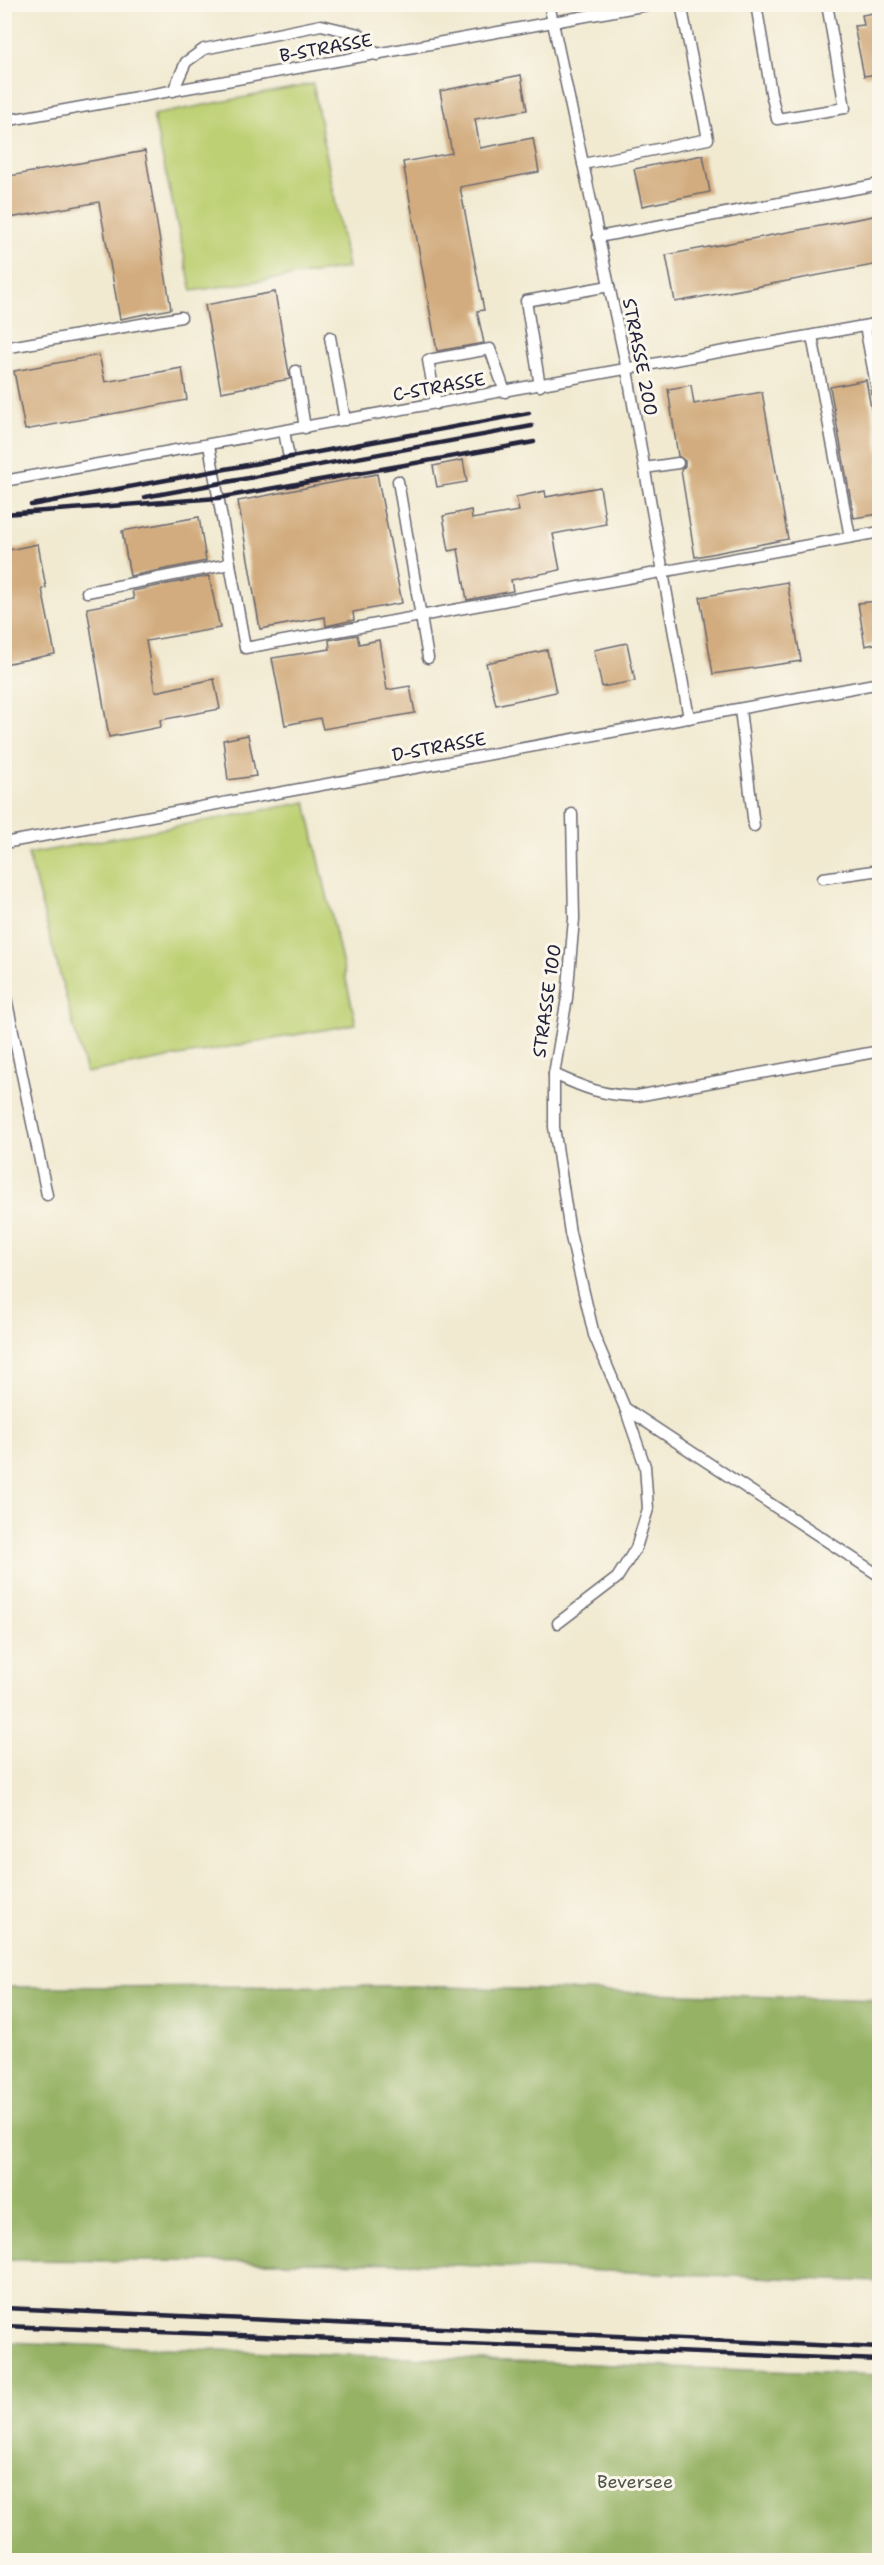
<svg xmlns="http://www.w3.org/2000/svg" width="884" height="2565" font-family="'Shantell Sans',sans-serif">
	<rect width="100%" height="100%" fill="#fbf7ec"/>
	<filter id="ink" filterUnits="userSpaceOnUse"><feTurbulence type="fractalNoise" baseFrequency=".0167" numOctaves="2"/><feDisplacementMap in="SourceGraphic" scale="12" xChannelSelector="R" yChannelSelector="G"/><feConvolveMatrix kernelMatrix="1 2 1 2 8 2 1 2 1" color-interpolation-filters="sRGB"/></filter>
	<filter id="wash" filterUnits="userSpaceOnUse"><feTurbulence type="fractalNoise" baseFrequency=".008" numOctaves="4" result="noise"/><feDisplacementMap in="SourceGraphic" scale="24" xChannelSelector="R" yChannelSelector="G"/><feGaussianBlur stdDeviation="1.35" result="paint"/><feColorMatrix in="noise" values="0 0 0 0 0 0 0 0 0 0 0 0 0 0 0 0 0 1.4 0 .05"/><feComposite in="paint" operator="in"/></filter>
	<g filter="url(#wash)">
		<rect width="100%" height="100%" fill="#f1ead1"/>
		<g fill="#bdd073" stroke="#707957" stroke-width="1.5">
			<path d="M313,84L348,268L192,291L153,115Z"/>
			<path d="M306,802L356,1024L86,1073L28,854Z"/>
		</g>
		<g fill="#96b265" stroke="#5c6a50" stroke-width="1.5">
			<path d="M412,1986L879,2000V2282L405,2263L5,2260V1987Z"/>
			<path d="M5,2342L879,2375V2560H5Z"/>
		</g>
		<g id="blocks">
			<g fill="#d2ac7e">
				<path d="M879,12V74L864,76L854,26L864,25L862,15Z"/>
				<path d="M521,75L527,110L475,119L480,148L533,138L539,172L460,187L484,310L477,311L484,343L437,351L403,162L452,153L440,91Z"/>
				<path d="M145,151L171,309L120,319L99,202L4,219V177Z"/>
				<path d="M703,155L710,192L642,206L634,169Z"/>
				<path d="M879,215V264L675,302L666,255Z"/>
				<path d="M275,292L290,379L221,392L205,305Z"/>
				<path d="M99,355L105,382L182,368L187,400L25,430L14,371Z"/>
				<path d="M866,380L879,453V514L854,518L830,387Z"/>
				<path d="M691,385L694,404L762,392L788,539L695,557L681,470L685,466V461L678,456L668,389Z"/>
				<path d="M463,460L467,482L437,487L433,466Z"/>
				<path d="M377,474L402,603L353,612L354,620L326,626L325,617L260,629L238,501Z"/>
				<path d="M600,487L606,524L553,534L560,570L511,580L513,591L467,600L458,549L449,551L443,516L471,510L472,519L519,511L516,497L545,491L546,497Z"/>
				<path d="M199,517L206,561L130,576L122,531Z"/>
				<path d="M38,544L46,588L42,589L55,654L4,664V551Z"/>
				<path d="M209,576L220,628L146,641L155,692L214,679L220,709L160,720L161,727L109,737L87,608L134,599L132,591Z"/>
				<path d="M787,582L801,661L713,674L700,597Z"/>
				<path d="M879,601V643L865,646L858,603Z"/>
				<path d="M357,635L359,644L379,640L387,690L410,686L415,713L323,729L320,718L285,725L272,658L330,649L329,640Z"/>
				<path d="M627,643L635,681L602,687L594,650Z"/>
				<path d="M547,650L556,692L496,705L486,663Z"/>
				<path d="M248,735L256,776L228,780L223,740Z"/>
			</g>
		</g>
	</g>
	<g filter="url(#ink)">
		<use href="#blocks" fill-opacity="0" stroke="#6a6870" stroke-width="1.5"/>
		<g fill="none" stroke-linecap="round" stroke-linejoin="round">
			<g stroke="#6a6870" stroke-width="13">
				<g id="service">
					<path d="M549,4L627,370L689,718"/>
					<path d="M756,4L771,93L777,119L845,108L827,4"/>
					<path d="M173,91L186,62L204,49L321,25L359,34L377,55"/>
					<path d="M4,121L653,4"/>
					<path d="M583,164L708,139L681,4"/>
					<path d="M598,237L880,184"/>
					<path d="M865,326L880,406"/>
					<path d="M812,336L850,537"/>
					<path d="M330,337L345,420"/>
					<path d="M4,348L181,317"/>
					<path d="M296,371L305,428"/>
					<path d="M540,386L526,301L609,286"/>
					<path d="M436,404L428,360L490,349L505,392"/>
					<path d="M284,431L288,453"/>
					<path d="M209,445L245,648L880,532"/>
					<path d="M645,468L678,463"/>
					<path d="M4,481L880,323"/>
					<path d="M398,481L428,658"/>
					<path d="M87,592L230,564"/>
					<path d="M740,709L754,826"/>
					<path d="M572,814L574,919L567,998L554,1074C584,1088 604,1096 637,1096L880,1051"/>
					<path d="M4,843L880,683"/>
					<path d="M823,878L880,870"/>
					<path d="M4,988L47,1195"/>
					<path d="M554,1074V1127L570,1233L594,1335L625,1408L645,1466L648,1509L636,1548L617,1578L558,1623"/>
					<path d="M625,1408L880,1576"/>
				</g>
			</g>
			<use href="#service" stroke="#fff" stroke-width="10"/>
			<g stroke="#22223b" stroke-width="4.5">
				<path d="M145,497L532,426"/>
				<path d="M31,505L529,413"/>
				<path d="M4,514L218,498L534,442"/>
				<path d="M4,2308L880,2348"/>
				<path d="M4,2326L880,2360"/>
			</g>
		</g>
	</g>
	<g text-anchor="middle" stroke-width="6" stroke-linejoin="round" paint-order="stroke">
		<g font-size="18" fill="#22223b" stroke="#fbf7ec">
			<text transform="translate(326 48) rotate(-10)" y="6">B-STRASSE</text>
			<text transform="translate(640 357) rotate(79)" y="6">STRASSE 200</text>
			<text transform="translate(439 387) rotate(-10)" y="6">C-STRASSE</text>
			<text transform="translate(439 747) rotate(-10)" y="6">D-STRASSE</text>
			<text transform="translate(547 1001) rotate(-82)" y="6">STRASSE 100</text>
		</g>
		<g font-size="18" fill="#50564c" stroke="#fbf7ec">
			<text x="635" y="2488">Beversee</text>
		</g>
	</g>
	<rect width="884" height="2565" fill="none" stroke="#fbf7ec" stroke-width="24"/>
</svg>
